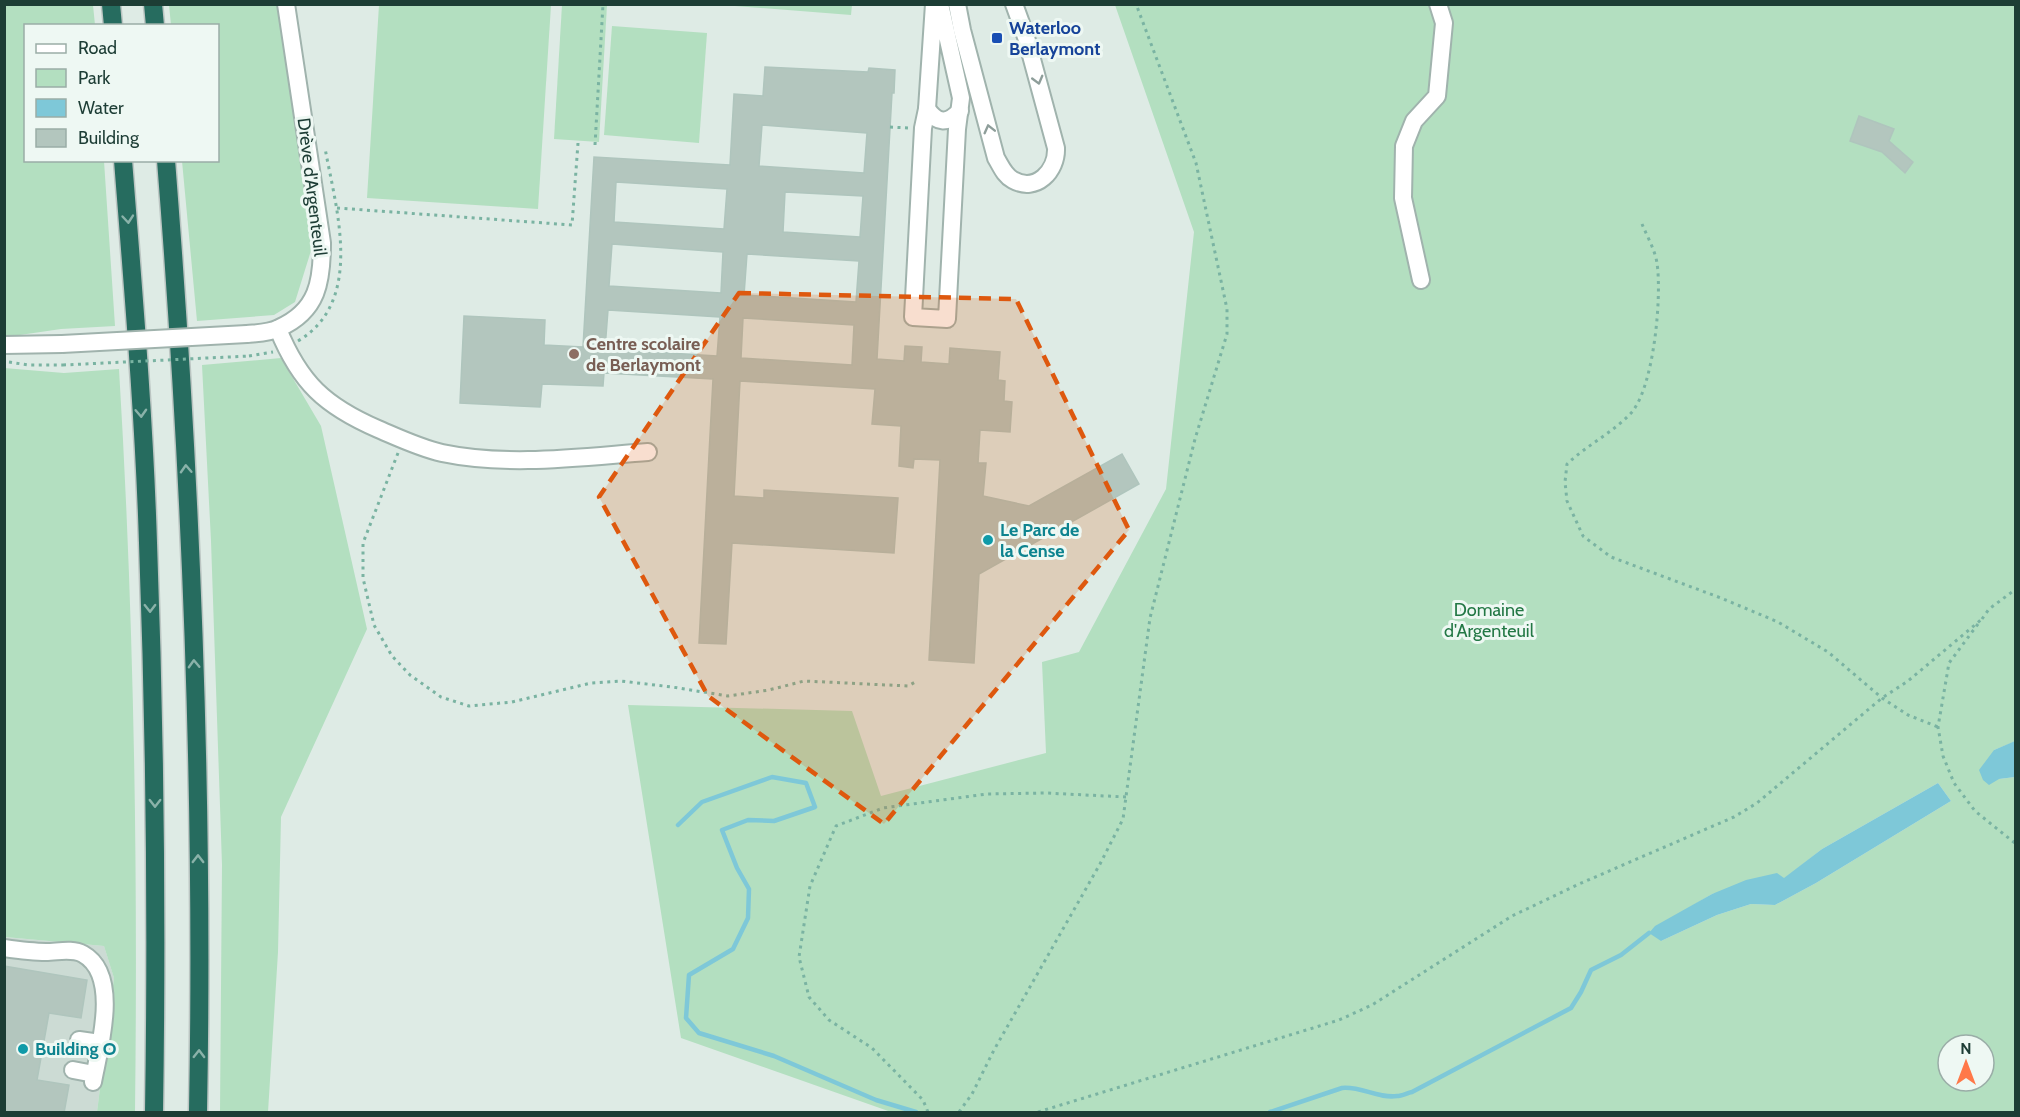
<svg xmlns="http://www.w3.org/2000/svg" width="2020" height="1117" font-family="Cabin,sans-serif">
	<rect width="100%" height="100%" fill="#deebe5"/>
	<path fill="#ccdbd4" d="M4,937L104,946L114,978L97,1112H5Z"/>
	<g fill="#b3dfc0" fill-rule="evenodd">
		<path d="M5,4L93,5L95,25L26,26V160L104,161L115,326L61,329L13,336L5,335Z"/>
		<path d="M709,4H852V5L851,15Z"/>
		<path d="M169,5H281L314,241L295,302L274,315L197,321L182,161L218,160V26L171,25Z"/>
		<path d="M379,5H551L538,209L367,198Z"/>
		<path d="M562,5H607L599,142L554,139Z"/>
		<path d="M1115,5H2015L2016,741L1994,750L1999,779L2015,777V1112H891L681,1038L628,705L852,711L881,796L1046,753L1042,662L1079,652L1166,489L1194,232ZM1938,783L1951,801L1816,883L1775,905L1751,904L1717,915L1661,941L1685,910L1712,894L1784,879L1822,849ZM1948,1045H1984V1081H1948Z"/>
		<path d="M612,26L707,33L699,143L604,135Z"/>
		<path d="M281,358L321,426L367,629L281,817L278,952L268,1112H220L222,865L211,541L202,365Z"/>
		<path d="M4,368L64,373L119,369C134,617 138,865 135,1112H97L114,978L104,946L5,937Z"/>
	</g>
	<g fill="#7ec8d8">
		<path d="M2015,741V777L1999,779L1989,785L1983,780L1979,770L1994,750Z"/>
		<path d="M1938,783L1951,801L1816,883L1775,905L1751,904L1717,915L1661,941L1649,933L1655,926L1712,894L1746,880L1777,873L1784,878L1822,849Z"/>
	</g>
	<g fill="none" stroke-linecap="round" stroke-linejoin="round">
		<g stroke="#7ec8d8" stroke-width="4.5">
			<path d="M678,825L702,802L772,777L806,783L815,807L774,821L748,820L722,830L737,868L749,889L748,918L733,949L689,975L686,1018L699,1033L774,1056L876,1100L916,1112"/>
			<path d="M1270,1112L1342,1088C1361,1086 1379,1099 1397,1096C1402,1096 1407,1093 1412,1092L1571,1008L1581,992L1591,970L1621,955L1649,933"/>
		</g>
	</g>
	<g fill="#b3c6be" stroke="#afc5bd" stroke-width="1.5" fill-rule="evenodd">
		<path d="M765,67L868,72L869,68L895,70L894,93H892L877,359L904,361L905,346L922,347L921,362L949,364L950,348L1000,352L998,380L1005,381L1004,401L1012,402L1010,432L980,430L978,463H986L983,496L1029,506L1122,454L1139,484L979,574L974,663L929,660L940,460L914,459L913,468L899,466L901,426L872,424L875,389L740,381L734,496L764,498V490L898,498L894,553L732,543L726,644L699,643L713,379L604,373L603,386L542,384L540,407L460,403L464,316L545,320L544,345L583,347L594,157L730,165L734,94L763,96ZM762,125L867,133L864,173L759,166ZM616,182L727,189L724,229L614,222ZM785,192L863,196L860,237L783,232ZM612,244L723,252L721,293L609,286ZM747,254L859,261L856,302L744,295ZM608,310L720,317L717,356L605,349ZM743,318L854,325L852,365L741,358Z"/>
		<path d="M1859,116L1894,129L1889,141L1913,162L1905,173L1882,152L1850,141Z"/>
		<path d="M4,966L87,980L81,1018L49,1013L37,1080L69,1085L64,1113H4Z"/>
	</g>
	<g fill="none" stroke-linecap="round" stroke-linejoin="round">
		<g stroke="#a0b3ad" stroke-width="20">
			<g id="minor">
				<path d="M934,4L927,109L923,128L913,317L947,319L957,129L961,98L940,4"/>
				<path d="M957,4L962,30L996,158C1001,166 1004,175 1013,180C1036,193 1057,171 1056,148L1026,37L1014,4"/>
				<path d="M927,109C938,124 947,124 960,111"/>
				<path d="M1421,280L1403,198L1404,146L1414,121L1437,96L1444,23L1438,4"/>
				<path d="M278,329C300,383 325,406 378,429C399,438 420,448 442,453C509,467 581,457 648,452"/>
				<path d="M247,334C257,333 270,333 279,328C318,311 322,281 322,243L286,4"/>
				<path d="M4,345L62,344"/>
				<path d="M4,948C18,950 32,952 46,952C58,952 72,948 83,954C121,975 99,1049 93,1082"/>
				<path d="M79,1040L100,1043"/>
				<path d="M73,1070L94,1074"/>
			</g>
		</g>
		<g stroke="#bbc5c2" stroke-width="21">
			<g id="highway">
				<path d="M111,4L113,26"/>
				<path d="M153,4L155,26"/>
				<path d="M123,160C133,288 144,415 148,543C155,733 157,923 154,1112"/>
				<path d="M166,160C191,477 204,795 198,1112"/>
			</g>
		</g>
		<g stroke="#7ab3a2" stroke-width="3" stroke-dasharray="3 4.5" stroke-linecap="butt">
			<path d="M890,127L909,128"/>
			<path d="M595,145L603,4"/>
			<path d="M337,208L572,225L578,143"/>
			<path d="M1642,224C1647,236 1655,250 1657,263C1662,297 1654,385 1632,412C1614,432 1587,445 1567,464L1565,482L1567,501L1583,536L1611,557L1721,598L1778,622L1828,652L1882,698L1908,715L1938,727"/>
			<path d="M298,341C365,301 336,209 325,148"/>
			<path d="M249,356L273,352"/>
			<path d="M9,362L28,365H63"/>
			<path d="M398,453L363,543V578L374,625L392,656L410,675L441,697L469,706L512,702L591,683L621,681L672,687L728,696L769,690L804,681L908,686L917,681"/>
			<path d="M1982,619L1989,609L2016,589"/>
			<path d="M1978,624L1949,663L1938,727L1943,756L1954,783L1975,811L2016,844"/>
			<path d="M928,1112L923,1100L872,1048L829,1020L809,997L799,957L810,886L836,826L883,808L987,794L1046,793L1126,797"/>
			<path d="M959,1112L972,1094L994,1050L1100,864L1123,819L1150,618L1195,439L1227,334V309L1196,163L1136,4"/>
			<path d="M1038,1112L1339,1020L1372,1005L1512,916L1579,884L1734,817L1757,803L1882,698L1908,681L1982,619"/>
		</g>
		<use href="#minor" stroke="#fff" stroke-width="16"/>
		<use href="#highway" stroke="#266c5f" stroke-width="18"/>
		<g stroke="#a0b3ad" stroke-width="20" stroke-linecap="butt">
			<path id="minor-bridge" d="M62,344L247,334"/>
		</g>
		<path stroke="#7ab3a2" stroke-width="3" stroke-dasharray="3 4.5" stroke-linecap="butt" d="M63,365L249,356"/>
		<use href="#minor-bridge" stroke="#fff" stroke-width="16"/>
	</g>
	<defs><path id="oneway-chevron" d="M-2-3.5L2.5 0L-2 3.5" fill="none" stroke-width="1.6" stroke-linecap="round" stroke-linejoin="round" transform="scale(1.5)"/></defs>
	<g stroke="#8e9e9a">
		<use href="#oneway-chevron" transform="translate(1038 80) rotate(75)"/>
		<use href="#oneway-chevron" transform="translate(989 129) rotate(-104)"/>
	</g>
	<g stroke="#8ab2a9">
		<use href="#oneway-chevron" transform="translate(128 219) rotate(85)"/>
		<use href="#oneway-chevron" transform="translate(141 413) rotate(87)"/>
		<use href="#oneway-chevron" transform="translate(186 469) rotate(-93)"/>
		<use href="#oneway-chevron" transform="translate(150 608) rotate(89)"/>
		<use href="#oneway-chevron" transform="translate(194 664) rotate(-92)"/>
		<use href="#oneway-chevron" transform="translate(155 803) rotate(90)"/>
		<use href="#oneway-chevron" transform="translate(198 859) rotate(-90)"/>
		<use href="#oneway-chevron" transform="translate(199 1054) rotate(-89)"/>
	</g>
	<path fill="#de580e" fill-opacity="0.2" stroke="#de580e" stroke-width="4.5" stroke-dasharray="12 8" stroke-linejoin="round" d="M739,293L1016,299L1129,530L884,824L708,696L599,497Z"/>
	<rect fill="#1a4fb4" stroke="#eef8f3" stroke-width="2" x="991" y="32" width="12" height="12" rx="3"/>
	<circle fill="#8d6e63" stroke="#eef8f3" stroke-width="2" cx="574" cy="354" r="6"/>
	<g fill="#0f9aa8" stroke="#eef8f3" stroke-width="2">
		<circle cx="988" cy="540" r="6"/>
		<circle cx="23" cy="1049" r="6"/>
	</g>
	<g text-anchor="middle" stroke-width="6" stroke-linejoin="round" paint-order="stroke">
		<g font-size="18" font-weight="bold" fill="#164399" stroke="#eef8f3" text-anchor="start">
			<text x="1009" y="34">Waterloo<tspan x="1009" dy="21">Berlaymont</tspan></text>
		</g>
		<g font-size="18" fill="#1d3d35" stroke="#eef8f3">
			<text transform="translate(312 187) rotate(83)" y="6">Drève d'Argenteuil</text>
		</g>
		<g font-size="18" font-weight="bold" fill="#785e54" stroke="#eef8f3" text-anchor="start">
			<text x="586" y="350">Centre scolaire<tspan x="586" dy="21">de Berlaymont</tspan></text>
		</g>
		<g font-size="18" font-weight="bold" fill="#0d838f" stroke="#eef8f3" text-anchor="start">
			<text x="1000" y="536">Le Parc de<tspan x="1000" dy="21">la Cense</tspan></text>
			<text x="35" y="1055">Building O</text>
		</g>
		<g font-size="18" fill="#237845" stroke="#eef8f3">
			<text x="1489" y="616">Domaine<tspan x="1489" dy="21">d'Argenteuil</tspan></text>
		</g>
	</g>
	<rect width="2020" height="1117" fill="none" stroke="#1d3d35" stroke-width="12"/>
	<rect x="24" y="24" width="195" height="138" fill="#eef8f3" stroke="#9aada7" stroke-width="1.5"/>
	<rect x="36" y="44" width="30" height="9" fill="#ffffff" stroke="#9aada7" stroke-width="1.5"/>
	<text x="78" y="54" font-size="18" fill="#1d3d35">Road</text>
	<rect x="36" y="69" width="30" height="18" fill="#b3dfc0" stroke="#9aada7" stroke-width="1.5"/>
	<text x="78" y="84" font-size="18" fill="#1d3d35">Park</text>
	<rect x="36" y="99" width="30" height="18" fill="#7ec8d8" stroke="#9aada7" stroke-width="1.5"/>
	<text x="78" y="114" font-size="18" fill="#1d3d35">Water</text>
	<rect x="36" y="129" width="30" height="18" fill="#b3c6be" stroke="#9aada7" stroke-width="1.5"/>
	<text x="78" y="144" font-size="18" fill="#1d3d35">Building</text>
	<g transform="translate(1966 1063)"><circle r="28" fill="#eef8f3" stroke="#9aada7" stroke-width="1.5"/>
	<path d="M0-4.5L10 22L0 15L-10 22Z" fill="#ff7848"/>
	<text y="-9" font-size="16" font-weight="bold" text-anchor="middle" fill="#1d3d35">N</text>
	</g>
</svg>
